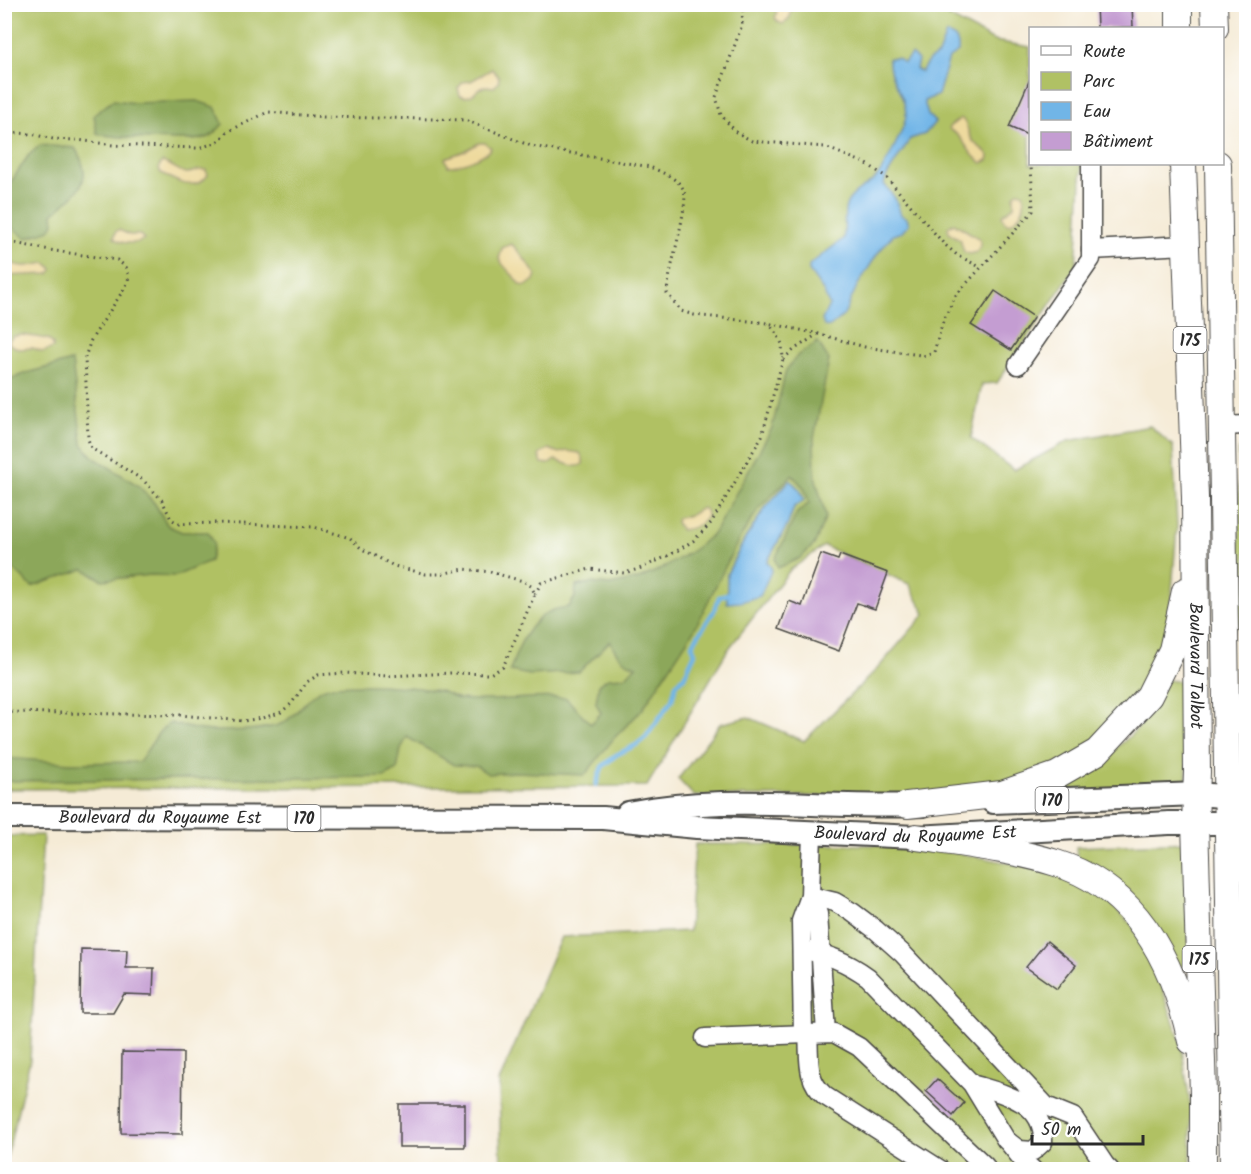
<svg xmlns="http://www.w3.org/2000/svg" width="1251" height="1174" font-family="Kalam,sans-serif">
	<rect width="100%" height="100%" fill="#fff"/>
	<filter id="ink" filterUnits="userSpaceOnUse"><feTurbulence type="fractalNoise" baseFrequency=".0167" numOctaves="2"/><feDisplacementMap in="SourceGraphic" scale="12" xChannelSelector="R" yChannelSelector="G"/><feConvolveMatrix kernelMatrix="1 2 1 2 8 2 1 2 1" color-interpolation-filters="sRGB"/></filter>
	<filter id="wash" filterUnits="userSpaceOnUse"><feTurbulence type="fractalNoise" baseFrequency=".008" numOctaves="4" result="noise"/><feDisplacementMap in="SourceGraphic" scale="24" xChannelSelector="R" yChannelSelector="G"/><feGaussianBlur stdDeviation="1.35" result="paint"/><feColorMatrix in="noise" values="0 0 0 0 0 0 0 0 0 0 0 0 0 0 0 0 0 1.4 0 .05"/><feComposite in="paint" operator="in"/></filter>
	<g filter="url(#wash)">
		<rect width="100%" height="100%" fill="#f5ebd6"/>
		<g fill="#b0c164" stroke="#6e7648" stroke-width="1.5" fill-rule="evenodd">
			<path d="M934,4L949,17L994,41L1030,47V164H1082L1076,266L997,383L982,384L971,438L1014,470L1068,441L1150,426L1173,446L1177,526L1170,616L1155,666L1135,702L1074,758L1010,781L940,792L871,796H694L678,779L720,724L748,717L804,741L878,668L925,614L909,584L824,546L790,570L727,651L647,786L5,789L4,5ZM790,481L794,507L777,544L767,562L728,594L727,574L745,539L766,507Z"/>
			<path d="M1246,441V775L1239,762V450Z"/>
			<path d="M1167,680L1186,682L1187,794L1067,795L1066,780C1098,761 1132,742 1152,709C1157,700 1162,689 1167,680Z"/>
			<path d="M43,835L30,1060L5,1164V836Z"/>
			<path d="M1188,842L1189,966H1173L1077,862L1076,847Z"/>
			<path d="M695,844L880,845L963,854L1047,870L1095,888L1132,925L1156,970L1181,1043L1191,1110V1169H501L499,1082L561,937L689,931Z"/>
		</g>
		<g fill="#8ca75a" stroke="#5c6942" stroke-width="1.5">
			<path d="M934,5H964L949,17Z"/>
			<path d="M113,100L135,103L197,101L215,107L223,124C219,128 214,134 209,137C196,144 114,137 97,134L94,115Z"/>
			<path d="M40,145L75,148C96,182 77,192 53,214L54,223L50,230L26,238L5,222V191L28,156Z"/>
			<path d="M818,342L829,360L814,438L815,476L826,517L814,545L800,558L778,568L775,559L797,513L809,503L804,488L792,475L760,507L738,541L694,630L642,710L614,738L585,775L516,772L488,774L476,766L454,765L407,737L401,749L397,770L385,777L5,781V758L71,763L139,762L160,731L170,723C180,725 191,729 201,730C218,732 269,731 283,723C302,712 310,688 334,686C366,684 407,686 439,691C447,692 453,698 460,699C496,703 531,695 566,698L591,724L601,713L596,703L599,684L608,678L625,677L636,666C621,661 616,654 610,641L579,672L530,675L510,671C517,649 528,621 551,611C556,608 563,608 569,607L575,597L576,586L591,583L610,585L639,579L663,568L692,551L714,533L772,428L786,370L798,355Z"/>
			<path d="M72,361L82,444L93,457L139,486L155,504L168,526L182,532H208L214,543L210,561L176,576L151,575L102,580L84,569L32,587L5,561V382L26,373Z"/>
		</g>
		<g fill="#eeda9e" stroke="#8c8264" stroke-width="1.5">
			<path d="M768,5H788C793,13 791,18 783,24L778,22L775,18L777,13L774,8Z"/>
			<path d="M492,69L499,77L498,83L494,87L486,86L478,89C474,96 468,98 460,96L458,88L463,82L471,81Z"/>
			<path d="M961,118C969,124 967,134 973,141C978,148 985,149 989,156L988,160L982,163C967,155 966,138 950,130L949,127Z"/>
			<path d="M479,143H485L491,148C485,157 459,166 448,166L445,158L465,151Z"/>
			<path d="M162,162C171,164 181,173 186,173C194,173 198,168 206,170L208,175C195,193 174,181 160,172L159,167Z"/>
			<path d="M1019,191L1023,193C1027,207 1021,217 1009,224L1004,221L1002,215L1014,206V195Z"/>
			<path d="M954,223L980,239V246L977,252L970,254L964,252L960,239L949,233L948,227Z"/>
			<path d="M119,230L130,235H140L144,239C136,245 122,244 114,238L116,231Z"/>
			<path d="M511,244C519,249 528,266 536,274L534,280L526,286L521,285C515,276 504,268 499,259L502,248Z"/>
			<path d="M7,260C19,270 32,265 46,263L51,267L52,270L49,274L5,276V261Z"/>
			<path d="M23,335L48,339L53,344V348L43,352L33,348L19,349L9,344V340L14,336Z"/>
			<path d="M549,449L559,453L567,451L580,453L583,459V464C574,470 565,462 555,460L549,464L542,463L539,456L542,452Z"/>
			<path d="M702,508L706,510L707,516C702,525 691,529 681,530L676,522L677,518L689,516Z"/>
		</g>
		<g fill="#71b5e7" stroke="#4e7089" stroke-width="1.5">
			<path d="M946,34C957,37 959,42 958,52L949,58L938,95L924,101L928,115L935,122L925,134L910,139L886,177L884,184L895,198L901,215L907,218L909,224L902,232L893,235L878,253L857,286L844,315L830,327L824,326L822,320L829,305L824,292L809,271V265L843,239C846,228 843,216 846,206C850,193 867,187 876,178C884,169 906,126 906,115C906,94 887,79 889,58H897L904,63L911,54L918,60L916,69L921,72L929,60L938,55Z"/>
			<path d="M790,480L800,490L804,500L794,507L788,524L767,562L772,569L760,596L740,602L727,603V574L745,539L766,507Z"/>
		</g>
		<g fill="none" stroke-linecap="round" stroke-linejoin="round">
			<path stroke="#71b5e7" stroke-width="4.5" d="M596,785L602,767L616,755L636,745L646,737L672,700L676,684L684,677L695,653L692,645L714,611L719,597L728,594"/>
		</g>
		<g id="blocks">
			<g fill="#c49dd2">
				<path d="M1096,4H1132L1133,27L1097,28Z"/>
				<path d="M1030,79V136L1009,127Z"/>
				<path d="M995,291L1034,317L1011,350L971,325Z"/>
				<path d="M821,554L838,560L840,555L888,573L875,609L857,603L839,651L779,629L789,601L802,606Z"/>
				<path d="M1047,941L1076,965L1057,989L1026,967Z"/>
				<path d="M81,949L127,950L126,968H154L153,995L124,994L113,1013H80Z"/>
				<path d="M122,1052L183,1053L182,1134L121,1133Z"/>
				<path d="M937,1079L964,1103L953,1116L926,1091Z"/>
				<rect x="399" y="1104" width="66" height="43"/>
			</g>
		</g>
	</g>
	<g filter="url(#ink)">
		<use href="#blocks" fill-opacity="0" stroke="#494845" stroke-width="1.5"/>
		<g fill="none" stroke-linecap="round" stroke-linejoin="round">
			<g stroke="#494845" stroke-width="21">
				<g id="minor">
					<path d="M1091,250L1186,245"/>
					<path d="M1018,365L1091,259V164"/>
					<path d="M1222,426L1246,425"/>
					<path d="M812,832L810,896L835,902L852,912L876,930L903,954L1046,1106L1073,1117L1105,1165L1110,1170"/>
					<path d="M802,950C827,953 847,962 868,977L972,1084L1006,1140L1019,1150L1033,1151L1043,1142C1045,1101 1003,1094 972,1084"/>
					<path d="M803,1034L801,921L810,896L818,914L826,1033"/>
					<path d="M808,1034C810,1058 805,1079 825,1096L941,1170"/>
					<path d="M705,1038L834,1033L859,1047L985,1166L986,1170"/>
					<path d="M1009,1143L1025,1163L1033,1170"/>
				</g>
			</g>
			<g stroke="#494845" stroke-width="26">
				<g id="major">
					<path d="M993,802L1197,794L1246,798"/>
					<path d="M628,813C725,793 825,809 924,805"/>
					<path id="s1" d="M4,817L603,818L697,827L916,837L1169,823H1246"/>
				</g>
			</g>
			<g stroke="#494845" stroke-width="28">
				<g id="highway">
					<path d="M1179,4V28"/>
					<path d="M1214,4L1215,28"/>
					<path id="s2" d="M1183,164L1195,497L1197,772L1195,822L1203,1095V1170"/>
					<path d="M1218,164L1233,1170"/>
					<path d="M907,805L1002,794L1057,775L1097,752L1149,696L1172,650L1185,591"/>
					<path d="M916,837C963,844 1011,849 1056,863C1137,888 1174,964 1191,1041"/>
				</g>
			</g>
			<g stroke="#494845" stroke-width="3" stroke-dasharray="1.5 4.5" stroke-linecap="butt">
				<path d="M743,4L742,25L716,97L721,115L736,132L752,141L825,147L867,164L886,177L944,244L957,255L980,267"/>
				<path d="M4,132L31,134L53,139L78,140L113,145L198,148L216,143L229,131L268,112L324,117L433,119L465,120L531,146L650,167C661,172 680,179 684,191C689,205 668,272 667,293L681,311L694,315L767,323L819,334L865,347L927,356L934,352L943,321L956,295L1033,211L1031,164"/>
				<path d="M4,241L55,251L117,260L126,267L129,277L126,286L91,340L85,357L88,439L91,448L143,480L162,500L171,519L179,524L217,523L314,527L350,538L362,549L394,566L426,574H441L464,569L490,572L523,581L531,586L535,594L503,667L490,674L452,673L387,676L344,673L318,675L307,682L291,704L280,713L262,718L243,721L180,715L4,712"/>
				<path d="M783,359L795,349L818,334"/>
				<path d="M535,594L541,583L590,569L624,573L639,569L670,555L693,541L711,523L762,436L783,359L782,344L775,330L768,324"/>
			</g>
			<use href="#minor" stroke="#fff" stroke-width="18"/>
			<use href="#major" stroke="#fff" stroke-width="22"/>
			<use href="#highway" stroke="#fff" stroke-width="26"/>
		</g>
	</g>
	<g text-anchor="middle" stroke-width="5" stroke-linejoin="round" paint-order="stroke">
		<g fill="#fff" stroke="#6b6b6b" stroke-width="1.5">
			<rect x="1173.5" y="327" width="33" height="26" rx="4.5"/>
			<rect x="1035.5" y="787" width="33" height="26" rx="4.5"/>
			<rect x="287.5" y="805" width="33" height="26" rx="4.5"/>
			<rect x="1182.5" y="946" width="33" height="26" rx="4.5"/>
		</g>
		<g font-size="16" font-weight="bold" fill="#2b2b2b">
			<text x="1190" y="346">175</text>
			<text x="1052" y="806">170</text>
			<text x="304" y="824">170</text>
			<text x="1199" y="965">175</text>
		</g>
		<g font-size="18" fill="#2b2b2b" stroke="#fff">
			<text dy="6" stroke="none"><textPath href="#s2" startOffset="502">Boulevard Talbot</textPath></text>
			<text dy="6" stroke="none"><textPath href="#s1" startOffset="156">Boulevard du Royaume Est</textPath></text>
			<text dy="6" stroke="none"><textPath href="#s1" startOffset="912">Boulevard du Royaume Est</textPath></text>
		</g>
	</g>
	<rect width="1251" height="1174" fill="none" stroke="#fff" stroke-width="24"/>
	<rect x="1029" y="27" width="195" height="138" fill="#ffffff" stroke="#aaaaaa" stroke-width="1.5"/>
	<rect x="1041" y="46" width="30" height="9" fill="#ffffff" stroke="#aaaaaa" stroke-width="1.5"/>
	<text x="1083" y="57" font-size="18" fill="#2b2b2b">Route</text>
	<rect x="1041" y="72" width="30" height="18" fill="#b0c164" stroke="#aaaaaa" stroke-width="1.5"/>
	<text x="1083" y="87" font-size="18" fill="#2b2b2b">Parc</text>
	<rect x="1041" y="102" width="30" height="18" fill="#71b5e7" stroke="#aaaaaa" stroke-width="1.5"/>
	<text x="1083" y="117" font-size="18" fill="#2b2b2b">Eau</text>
	<rect x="1041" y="132" width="30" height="18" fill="#c49dd2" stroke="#aaaaaa" stroke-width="1.5"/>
	<text x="1083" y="147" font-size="18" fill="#2b2b2b">Bâtiment</text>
	<path d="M1032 1135v9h111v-9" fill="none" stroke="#2b2b2b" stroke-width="3"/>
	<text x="1041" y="1135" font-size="18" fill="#2b2b2b" stroke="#ffffff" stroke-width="4.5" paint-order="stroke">50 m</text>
</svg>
